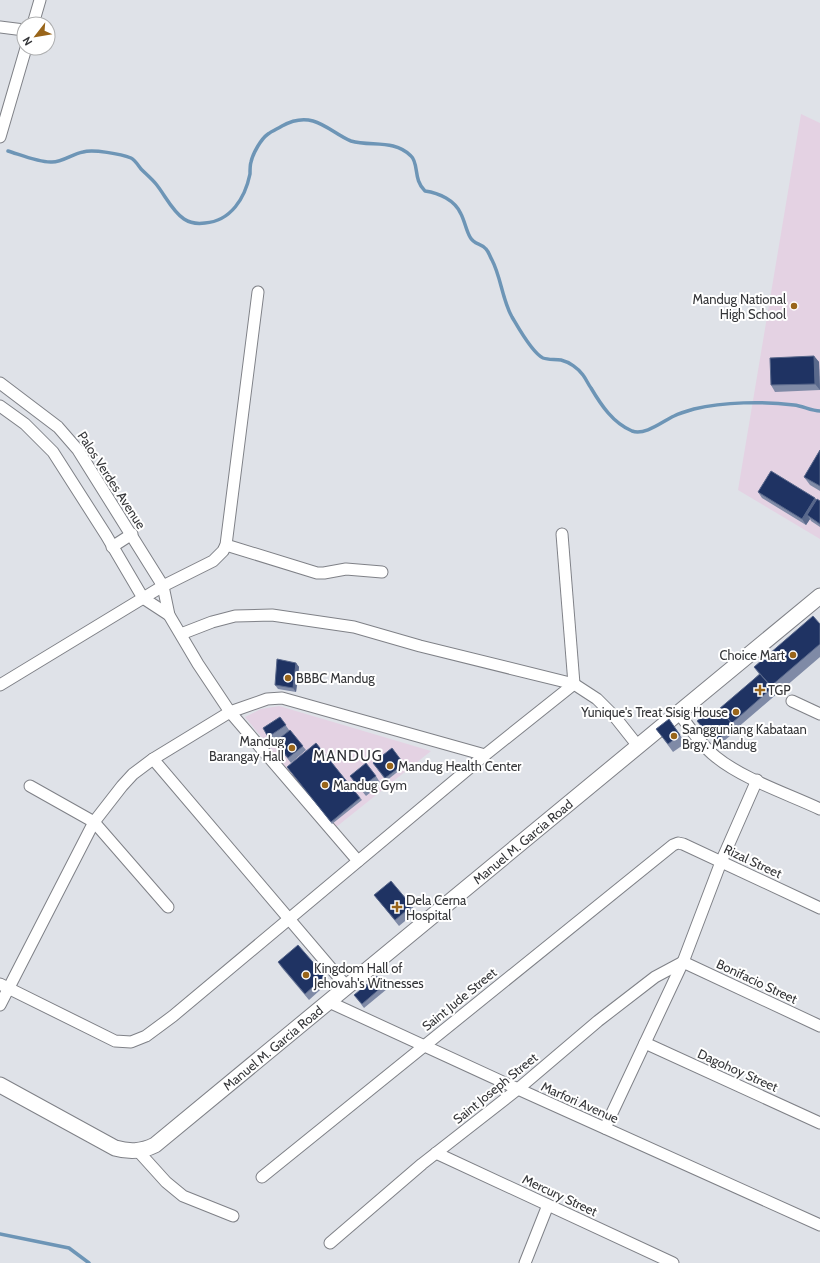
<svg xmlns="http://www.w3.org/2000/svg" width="820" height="1263" font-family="Cabin,sans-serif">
	<rect width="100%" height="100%" fill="#dfe2e8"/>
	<g fill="#e4d2e3">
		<path d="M801,114L820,123V539L738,490Z"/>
		<path d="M279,706L431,751L335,828L245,717L261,709Z"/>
	</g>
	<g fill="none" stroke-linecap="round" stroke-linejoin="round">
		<g stroke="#6d95b6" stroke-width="3.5">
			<path d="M8,151C21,155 40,163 52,162C63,162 72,154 83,152C93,149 121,154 131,158C135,160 138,165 141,169C146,174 152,179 156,184C165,195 172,211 184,219C190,223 198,224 205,223C231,221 245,198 250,174C250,170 250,165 251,162C253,153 261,139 268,134C272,131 277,129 282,126C291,121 302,118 313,121C327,125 338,136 351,141C371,147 394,139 411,156C419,163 413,180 425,191C439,193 455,200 461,214C465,222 466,230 470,237C474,245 481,243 486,249C489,252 490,257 492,260C501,277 502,299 512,317C518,327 532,353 543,358C548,360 555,359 561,360C569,362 578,368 583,375C586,379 588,384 591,388C601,405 613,423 632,431C645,436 663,421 674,416C680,413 687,411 694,409C724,402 763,401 794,405C803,406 811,411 820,411"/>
			<path d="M0,1234L69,1248L89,1263"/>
		</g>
		<g stroke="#7f8187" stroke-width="13">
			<g id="street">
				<path d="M33,24L40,0"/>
				<path d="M0,27L24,30"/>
				<path d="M0,137L26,48"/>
				<path d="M0,383L58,427L78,450L163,586L169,615L198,664L230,712L358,861"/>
				<path d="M0,406L25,424L53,452L106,535L143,598L169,615"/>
				<path d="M562,534L574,684"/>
				<path d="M226,545L317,573H324L346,569L382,572"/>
				<path d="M112,547L132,534"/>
				<path d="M181,634L212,622L235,616L272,615L354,627L420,646L574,684L597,699L615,717L638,746"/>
				<path d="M0,685L163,586L213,561L223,551L226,545L258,292"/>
				<path d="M792,701L820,714"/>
				<path d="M678,712C690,728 701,745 716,757C743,779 788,794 820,809"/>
				<path d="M153,759L347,987"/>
				<path d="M30,786L94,822L168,907"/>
				<path d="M683,962L820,1026"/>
				<path d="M0,984L115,1041L131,1042L146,1036L173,1016L485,755L574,684"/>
				<path d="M329,1002L518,1089L820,1225"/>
				<path d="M0,1005L94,822L122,786L133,774L153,759L230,712L267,699L282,698L485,755"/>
				<path d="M645,1043L820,1123"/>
				<path d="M605,1128L683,962L721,862L757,780"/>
				<path d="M138,1151L166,1182L183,1196L233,1216"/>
				<path d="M436,1153L673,1263"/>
				<path d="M262,1177L673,845L678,843L683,844L820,908"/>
				<path d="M330,1243L422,1164L518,1089L598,1021L655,977L683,962"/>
				<path d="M525,1263L548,1205"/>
			</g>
		</g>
		<g stroke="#7f8187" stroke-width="17">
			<g id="secondary">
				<path id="s1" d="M0,1085L115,1148C129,1152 141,1152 155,1145L820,596"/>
			</g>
		</g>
		<use href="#street" stroke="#fff" stroke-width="11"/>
		<use href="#secondary" stroke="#fff" stroke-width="15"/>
	</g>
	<g fill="#7f8aa6">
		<path d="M814,356L819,362L820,390L775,392L771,385Z"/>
		<path d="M820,450V491L810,485L804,477Z"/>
		<path d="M758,492L815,498L816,500L820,501V527L811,521L810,519L806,525L762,498Z"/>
		<path d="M820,624V657L736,729L737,730L718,746L697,721L713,718L759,674L754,667Z"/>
		<path d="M296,663L299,667L296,692L278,689L275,685Z"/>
		<path d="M280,717L289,730L306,750L291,763L276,744L274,745L263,728Z"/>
		<path d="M656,729L680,735L686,743L673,752Z"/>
		<path d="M316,743L362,800L332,824L287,767Z"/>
		<path d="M392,748L405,766L386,781L373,763Z"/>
		<path d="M350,776H376L381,784L366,796Z"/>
		<path d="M374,895L412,906L416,912L399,926Z"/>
		<path d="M278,962L325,976L329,982L309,1000L282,968Z"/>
		<path d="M384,985L387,989L364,1008L354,995Z"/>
	</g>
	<g fill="#59688b">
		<path d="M814,356L819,362L820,390L815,384Z"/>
		<path d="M815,498L819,504L807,515L810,519L806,525L802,519Z"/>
		<path d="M296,663L299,667L296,692L293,688Z"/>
	</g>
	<g fill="#1f3363" stroke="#59688b">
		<path d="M814,356L815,384L771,385L770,358Z"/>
		<path d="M820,450V486L804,477Z"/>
		<path d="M771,471L815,498L802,519L758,492Z"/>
		<path d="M817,499L820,501V524L807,515Z"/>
		<path d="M813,616L820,624V644L771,686L754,667Z"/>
		<path d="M277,659L296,663L293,688L275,685Z"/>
		<path d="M760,674L772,688L732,723L719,709Z"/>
		<path d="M721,711L734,726L715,742L697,721L708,712L713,718Z"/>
		<path d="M280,717L286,725L268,737L263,728Z"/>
		<path d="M669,719L680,735L668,744L656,729Z"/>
		<path d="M290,730L303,746L288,758L275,742Z"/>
		<path d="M316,743L360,798L331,822L287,767Z"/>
		<path d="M392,748L404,764L385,778L373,763Z"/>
		<path d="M366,763L376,776L360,788L350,776Z"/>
		<path d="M391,881L412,906L395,920L374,895Z"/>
		<path d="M298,945L325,976L305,994L278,962Z"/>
		<path d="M377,976L384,985L362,1004L354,995Z"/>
	</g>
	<g fill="#99651a" stroke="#fff" stroke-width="1.5">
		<circle cx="794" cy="306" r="4"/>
		<circle cx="793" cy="655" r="4"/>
		<circle cx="288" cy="678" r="4"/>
		<path d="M758 684h4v4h4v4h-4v4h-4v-4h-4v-4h4z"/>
		<circle cx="736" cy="712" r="4"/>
		<circle cx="674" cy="736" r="4"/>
		<circle cx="292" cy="748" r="4"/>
		<circle cx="390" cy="766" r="4"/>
		<circle cx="325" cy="785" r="4"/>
		<path d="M395 901h4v4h4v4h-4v4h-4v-4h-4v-4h4z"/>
		<circle cx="306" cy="975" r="4"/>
	</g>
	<g text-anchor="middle" stroke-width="4" stroke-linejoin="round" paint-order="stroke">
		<g font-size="13" fill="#353639" stroke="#fff" text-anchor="start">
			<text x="786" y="304" text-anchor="end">Mandug National<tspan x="786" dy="15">High School</tspan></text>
			<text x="785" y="660" text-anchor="end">Choice Mart</text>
			<text x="296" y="683">BBBC Mandug</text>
			<text x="768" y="695">TGP</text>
			<text x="728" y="717" text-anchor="end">Yunique's Treat Sisig House</text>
			<text x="682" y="734">Sangguniang Kabataan<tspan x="682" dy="15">Brgy. Mandug</tspan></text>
			<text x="284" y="746" text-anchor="end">Mandug<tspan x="284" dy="15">Barangay Hall</tspan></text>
			<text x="398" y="771">Mandug Health Center</text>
			<text x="333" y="790">Mandug Gym</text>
			<text x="406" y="905">Dela Cerna<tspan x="406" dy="15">Hospital</tspan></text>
			<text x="314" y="973">Kingdom Hall of<tspan x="314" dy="15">Jehovah's Witnesses</tspan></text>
		</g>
		<g font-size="13" fill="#353639" stroke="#fff">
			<text transform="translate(112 480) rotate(57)" y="5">Palos Verdes Avenue</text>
			<text dy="5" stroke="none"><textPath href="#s1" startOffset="649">Manuel M. Garcia Road</textPath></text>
			<text transform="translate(753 861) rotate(25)" y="5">Rizal Street</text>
			<text transform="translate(757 981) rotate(25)" y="5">Bonifacio Street</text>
			<text transform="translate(459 999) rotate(-39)" y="5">Saint Jude Street</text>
			<text dy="5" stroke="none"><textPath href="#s1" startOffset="325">Manuel M. Garcia Road</textPath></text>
			<text transform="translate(738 1070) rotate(24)" y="5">Dagohoy Street</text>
			<text transform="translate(495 1088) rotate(-39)" y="5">Saint Joseph Street</text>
			<text transform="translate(580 1102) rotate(24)" y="5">Marfori Avenue</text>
			<text transform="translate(560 1195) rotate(25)" y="5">Mercury Street</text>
		</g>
		<g font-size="15" letter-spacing="1" fill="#2f3136" stroke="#fff">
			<text x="348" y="761">MANDUG</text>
		</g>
	</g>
	<g transform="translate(36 36) rotate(239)"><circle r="19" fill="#ffffff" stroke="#aeafb0"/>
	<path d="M0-3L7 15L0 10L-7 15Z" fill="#99651a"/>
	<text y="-6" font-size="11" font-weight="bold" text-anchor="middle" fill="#353639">N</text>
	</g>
</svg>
